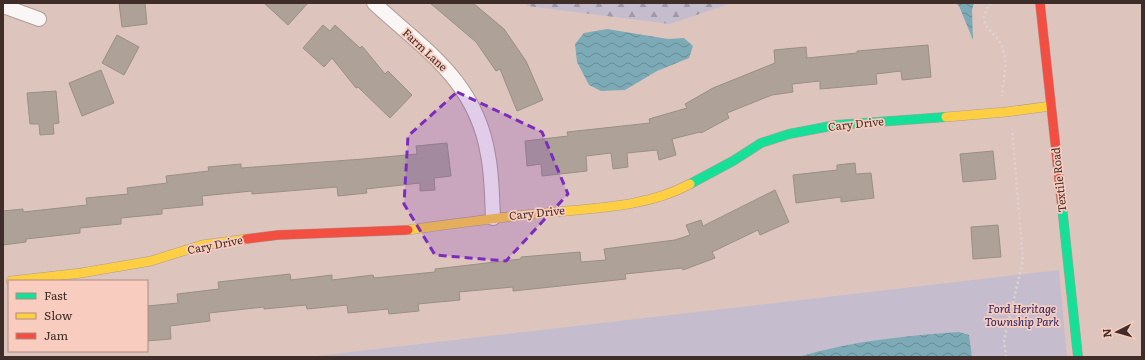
<svg xmlns="http://www.w3.org/2000/svg" width="1145" height="360" font-family="Literata,serif">
	<defs>
		<pattern id="forest-firs" width="22" height="20" patternUnits="userSpaceOnUse"><rect width="22" height="20" fill="#c5bdcd"/><path d="M5 1l3.5 6h-7zM16 11l3.5 6h-7z" fill="#a19aa6"/></pattern>
		<pattern id="water-waves" width="16" height="10" patternUnits="userSpaceOnUse"><rect width="16" height="10" fill="#7caab6"/><path d="M0 5q4-4 8 0t8 0" fill="none" stroke="#678b94"/></pattern>
	</defs>
	<rect width="100%" height="100%" fill="#ddc5be"/>
	<path fill="url(#forest-firs)" d="M523,3H732L670,24L527,6Z"/>
	<path fill="#c5bdcd" d="M1059,270L1067,357H308Z"/>
	<g fill="url(#water-waves)">
		<path d="M956,3H974L972,10L973,40L959,6Z"/>
		<path d="M607,29L668,39L684,38L693,46L689,58L657,71L625,90L601,91L589,85L577,62L575,44L584,33Z"/>
		<path d="M959,332L969,335L972,357H798C851,341 905,336 959,332Z"/>
	</g>
	<g fill="#aea298" stroke="#9a8f84">
		<path d="M119,3H145L147,24L122,27Z"/>
		<path d="M264,3H308L288,25Z"/>
		<path d="M430,3H473L504,29L526,61L543,100L517,111L500,69L496,71L476,42Z"/>
		<path d="M323,25L330,31L335,25L360,48L362,46L385,74L388,71L412,95L390,118L358,87L356,88L332,58L324,67L303,48Z"/>
		<path d="M117,35L139,47L124,75L102,63Z"/>
		<path d="M928,45L931,77L902,80L901,71L876,74L877,84L820,89V81L792,84L793,92L772,95L727,113L729,118L701,133L700,132L672,139L676,155L659,160L657,150L627,153L628,167L613,169L611,153L586,156L587,171L542,176L541,164L527,166L525,141L568,136L567,132L650,123L649,119L687,108L685,104L713,88L775,63L774,50L806,47L807,58L857,53V51Z"/>
		<path d="M101,70L114,103L82,116L69,83Z"/>
		<path d="M56,91L59,123L53,124L54,134L40,135L39,124H30L27,93Z"/>
		<path d="M447,143L451,176L434,178L435,190L420,191V183L366,189L367,193L338,196L337,187L252,194V191L202,196L203,205L162,209V214L121,218V224L80,228V233L26,239V242L3,245V211L23,209V212L87,205L86,198L128,194L127,188L167,183L166,176L209,171L208,167L241,164V168L363,159L417,154L416,146Z"/>
		<path d="M993,151L996,179L963,182L960,154Z"/>
		<path d="M855,163L856,174L871,173L874,198L841,202V197L796,203L793,175L837,170V165Z"/>
		<path d="M775,190L789,222L760,235L758,230L712,252L715,258L683,270L682,268L625,274L626,279L513,291V287L459,292L460,300L418,304L419,311L389,314L388,309L348,313L347,305L307,309L306,305L264,309V307L209,313L210,321L170,326L171,339L147,341V306L178,303L177,294L219,289L218,282L290,274L291,280L332,275V280L373,275L374,278L435,272V269L521,259V257L580,252L581,262L606,260L604,249L675,240L690,235L686,225L701,220L703,226Z"/>
		<path d="M998,225L1001,257L973,259L971,227Z"/>
	</g>
	<g fill="none" stroke-linecap="round" stroke-linejoin="round">
		<g stroke="#ae9c96" stroke-width="16">
			<g id="street">
				<path d="M374,3C425,50 476,81 488,155C492,175 492,197 493,218"/>
				<path d="M3,6L39,19"/>
			</g>
		</g>
		<g stroke="#ae9c96" stroke-width="10">
			<g id="fast">
				<path d="M690,184L733,161L761,143L789,134L836,125L946,117"/>
				<path d="M1062,206L1078,357"/>
			</g>
		</g>
		<g stroke="#ae9c96" stroke-width="10">
			<g id="slow">
				<path d="M946,117L1006,112L1051,106"/>
				<path d="M408,230C451,224 493,218 535,214C587,208 644,209 690,184"/>
				<path d="M11,281L81,273L151,261L202,245L246,239"/>
			</g>
		</g>
		<g stroke="#ae9c96" stroke-width="10">
			<g id="jam">
				<path d="M1040,3L1062,206"/>
				<path d="M246,239L278,235L408,230"/>
			</g>
		</g>
		<g stroke="#dcd4d2" stroke-width="2.5" stroke-dasharray="2 3" stroke-linecap="butt">
			<path d="M991,3C972,28 998,30 1003,49C1008,64 1003,81 1002,96"/>
			<path d="M1006,357L1004,340L1023,261L1012,129"/>
		</g>
		<use href="#street" stroke="#faf6f5" stroke-width="14"/>
		<use href="#fast" stroke="#16e098" stroke-width="9"/>
		<use href="#slow" stroke="#ffcf43" stroke-width="9"/>
		<use href="#jam" stroke="#f24e42" stroke-width="9"/>
	</g>
	<path fill="#7b2cbf" fill-opacity="0.2" stroke="#7b2cbf" stroke-width="3" stroke-dasharray="8 5" stroke-linejoin="round" d="M457,92L542,132L568,194L506,261L435,255L404,204L408,136Z"/>
	<g text-anchor="middle" stroke-width="3.5" stroke-linejoin="round" paint-order="stroke">
		<g font-size="11" fill="#3e2d28" stroke="#f8ccbe">
			<text transform="translate(425 50) rotate(43)" y="4">Farm Lane</text>
			<text transform="translate(856 124) rotate(-6)" y="4">Cary Drive</text>
			<text transform="translate(1059 180) rotate(-96)" y="4">Textile Road</text>
			<text transform="translate(537 213) rotate(-6)" y="4">Cary Drive</text>
			<text transform="translate(215 245) rotate(-11)" y="4">Cary Drive</text>
		</g>
		<g font-size="11" font-style="italic" fill="#222060" stroke="#f8ccbe">
			<text x="1022" y="313">Ford Heritage<tspan x="1022" dy="13">Township Park</tspan></text>
		</g>
	</g>
	<rect width="1145" height="360" fill="none" stroke="#3e2d28" stroke-width="8"/>
	<rect x="8" y="280" width="140" height="72" fill="#f8ccbe" stroke="#ae8c82"/>
	<rect x="16" y="293" width="20" height="6" fill="#16e098" stroke="#ae8c82"/>
	<text x="44" y="300" font-size="12" fill="#3e2d28">Fast</text>
	<rect x="16" y="313" width="20" height="6" fill="#ffcf43" stroke="#ae8c82"/>
	<text x="44" y="320" font-size="12" fill="#3e2d28">Slow</text>
	<rect x="16" y="333" width="20" height="6" fill="#f24e42" stroke="#ae8c82"/>
	<text x="44" y="340" font-size="12" fill="#3e2d28">Jam</text>
	<g transform="translate(1117 332) rotate(264)" stroke="#f8ccbe" stroke-width="3" paint-order="stroke">
	<path d="M0-3L7 15L0 10L-7 15Z" fill="#3e2d28"/>
	<text y="-6" font-size="11" font-weight="bold" text-anchor="middle" fill="#3e2d28">N</text>
	</g>
</svg>
